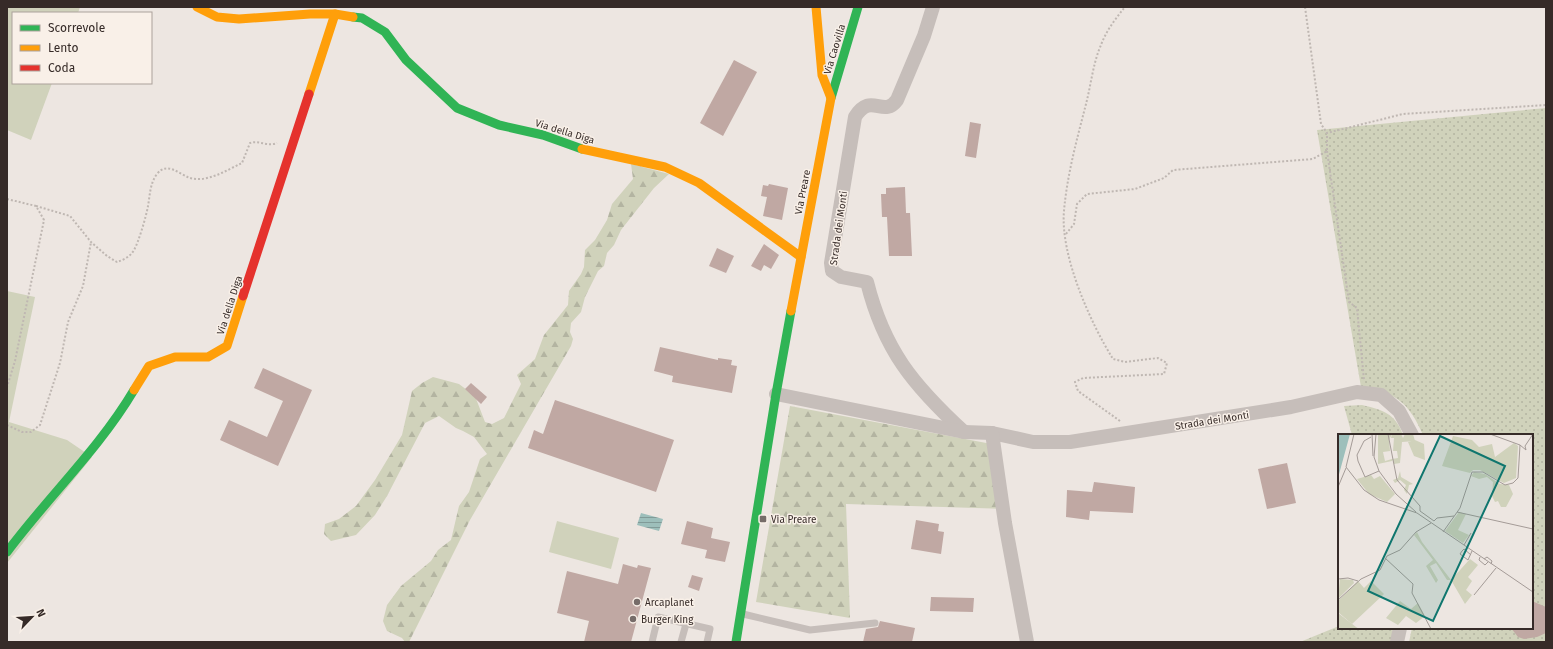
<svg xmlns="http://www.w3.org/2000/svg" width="1553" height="649" font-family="'Fira Sans',sans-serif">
	<defs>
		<pattern id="forest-firs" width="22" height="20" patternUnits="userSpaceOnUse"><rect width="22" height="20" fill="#d0d2bb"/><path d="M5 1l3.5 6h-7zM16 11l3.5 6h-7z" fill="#b3b4a1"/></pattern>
		<pattern id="park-dots" width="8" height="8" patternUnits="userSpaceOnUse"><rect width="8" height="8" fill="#d0d2bb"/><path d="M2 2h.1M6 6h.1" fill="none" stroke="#b3b4a1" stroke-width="1.8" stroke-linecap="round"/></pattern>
		<pattern id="water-rules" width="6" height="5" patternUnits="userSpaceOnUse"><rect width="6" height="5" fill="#9dbfbb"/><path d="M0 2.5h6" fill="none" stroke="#819b98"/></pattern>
	</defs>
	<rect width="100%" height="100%" fill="#ede6e1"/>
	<g fill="#d0d2bb">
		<path d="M7,7H80L78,13H13V83H52L31,140L7,130Z"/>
		<path d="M7,291L35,297L9,422L67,440L92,457L7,563Z"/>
		<path d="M557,521L619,538L611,569L549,552Z"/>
	</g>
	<g fill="url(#forest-firs)">
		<path d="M631,164L669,174L654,188L621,230L614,245L607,253L604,266L598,271L585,297L581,312L571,323L570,332L573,339L571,346L470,520L409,642H405L402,638L387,631L383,621L387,605L401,586L431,561L438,550L451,540L459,506L469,492L480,459L487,454L474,437L463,431L456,428L439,416L425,423L387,496L375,515L356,535L331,541L324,534L325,524L339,519L356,506L375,480L402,435L412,391L422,383L433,377L459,384L475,396L485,422L492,424L504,418L521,384L517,375L535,359L544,335L568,305L569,291L581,274L584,267L585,250L595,240L607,220L612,204L633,179Z"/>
		<path d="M790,406L997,445L1008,509L846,504L850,618L756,602Z"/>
	</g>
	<g fill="url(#park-dots)">
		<path d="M1546,108V642H1409L1412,628H1532V435H1423C1409,403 1396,392 1361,387L1317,130Z"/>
		<path d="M1362,405C1383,410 1395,413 1403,435H1352L1344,406Z"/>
		<path d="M1339,626V628H1393L1391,642H1300Z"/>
	</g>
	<path fill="url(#water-rules)" d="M641,513L663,519L659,531L637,525Z"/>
	<g fill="#c0a8a3">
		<path d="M734,60L757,72L723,136L700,123Z"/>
		<path d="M970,122L981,124L976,158L965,156Z"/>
		<path d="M769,184L788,188L782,220L763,216L767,197L761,196L763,185L768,186Z"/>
		<path d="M905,187L906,213H910L912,256H889L887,217H882L881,194H886V188Z"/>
		<path d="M764,244L779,255L771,269L764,265L761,271L751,266Z"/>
		<path d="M717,248L734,256L726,273L709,266Z"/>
		<path d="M660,347L718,360V358L732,360L731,365L737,366L732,393L672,382L673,376L654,371Z"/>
		<path d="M263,368L312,390L278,466L220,440L229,420L267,437L283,401L254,388Z"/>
		<path d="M471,383L487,397L481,404L465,389Z"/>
		<path d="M555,400L674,440L656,492L528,448L534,430L543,434Z"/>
		<path d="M1287,463L1296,503L1267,509L1258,469Z"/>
		<path d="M1094,482L1135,487L1133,513L1090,511L1089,520L1066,517L1067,490L1092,492Z"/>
		<path d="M916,520L939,524L938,531L944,532L941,554L911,549Z"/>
		<path d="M687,521L713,528L711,538L730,542L725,562L705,558L707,550L681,544Z"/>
		<path d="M623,564L637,568L638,565L651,568L631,642H584L589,621L557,613L567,571L618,584Z"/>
		<path d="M692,575L703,578L699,591L688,587Z"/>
		<path d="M931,597L974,598L973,612L930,611Z"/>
		<path d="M1532,601L1546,607V633L1537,637L1524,639L1518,637L1511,628H1532Z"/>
		<path d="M880,621L915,628L912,642H863L866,629L878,627Z"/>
	</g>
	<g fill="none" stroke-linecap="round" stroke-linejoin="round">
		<g stroke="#bfb7b2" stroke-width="2" stroke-dasharray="2 2" stroke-linecap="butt">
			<path d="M1305,7L1321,124L1327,133"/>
			<path d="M1327,151L1349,302L1357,308L1364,380"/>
			<path d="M7,199L36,206L44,220L15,361L7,387"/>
			<path d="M36,206L70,216L91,242L107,256L117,262C123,260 130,257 134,250C139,241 146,217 148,206C150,195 150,183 157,174C167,161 179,174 190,178C207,183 227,170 242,163L250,143C259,140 268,147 277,143"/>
			<path d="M1066,234L1074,224L1077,204L1087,194L1135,189L1164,178L1173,170L1313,159L1327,151V133L1403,114L1546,105"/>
			<path d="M1120,421L1078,391L1075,382L1083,378L1164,374L1167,363L1158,358L1125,362L1113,359C1090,322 1060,255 1064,211C1067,175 1077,139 1086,104C1091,85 1093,63 1101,45C1106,31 1116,18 1125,7"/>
			<path d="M7,425L22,432H31L40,425L60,363L68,322L83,286L91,242"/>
		</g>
		<g stroke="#c6beba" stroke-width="7">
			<path d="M743,614L810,630L875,623"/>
			<path d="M652,642L658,617L710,629L707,642"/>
			<path d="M681,642L686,624"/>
		</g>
		<g stroke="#c6beba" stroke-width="14">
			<path d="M933,7L924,36L897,100C883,119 871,91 855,117L831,263L832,271L841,277L867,282C884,350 913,385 964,432"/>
			<path d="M776,394L964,432L992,433L1033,442H1070L1291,407L1357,392L1381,395L1399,411L1412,435"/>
			<path d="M992,433L1005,523L1027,642"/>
			<path d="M1397,642L1400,628"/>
		</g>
		<g stroke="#30b455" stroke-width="9">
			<path d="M353,17L362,18L385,32L406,60L457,108L499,125L543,135L582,149"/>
			<path d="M831,98L858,7"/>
			<path d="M7,552C48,497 99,449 134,390"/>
			<path d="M736,642L776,394L791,311"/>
		</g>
		<g stroke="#ff9f0a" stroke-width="9">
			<path d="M197,7L217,17L239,19L310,14H335L353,17"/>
			<path d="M309,94L335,14"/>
			<path d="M582,149L665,167L699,183L801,257"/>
			<path d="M791,311L831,98L822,75L816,7"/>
			<path d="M134,390L149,366L175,357H208L227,346L243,296"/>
		</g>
		<path stroke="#e5322d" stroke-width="9" d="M243,296L309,94"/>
	</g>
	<g fill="#766c69" stroke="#f9f0e8" stroke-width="1.5">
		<rect x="759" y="515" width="8" height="8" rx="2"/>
		<circle cx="637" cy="602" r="4"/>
		<circle cx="633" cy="619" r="4"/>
	</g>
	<g text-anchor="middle" stroke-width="3" stroke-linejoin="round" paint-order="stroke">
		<g font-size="10" fill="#362b28" stroke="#f9f0e8">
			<text transform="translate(834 49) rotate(-73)" y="4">Via Caovilla</text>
			<text transform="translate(565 131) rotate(17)" y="4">Via della Diga</text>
			<text transform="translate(802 192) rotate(-79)" y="4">Via Preare</text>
			<text transform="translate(838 228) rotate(-82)" y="4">Strada dei Monti</text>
			<text transform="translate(229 305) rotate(-72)" y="4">Via della Diga</text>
			<text transform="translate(1212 420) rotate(-9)" y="4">Strada dei Monti</text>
		</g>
		<g font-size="10" fill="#362b28" stroke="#f9f0e8" text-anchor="start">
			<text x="771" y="523">Via Preare</text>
			<text x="645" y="606">Arcaplanet</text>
			<text x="641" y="623">Burger King</text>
		</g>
	</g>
	<g transform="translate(1338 434)">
		<rect width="195" height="195" fill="#ede6e1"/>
		<path d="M54,0L51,6L52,17L45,18L47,27L54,25V27L40,30V1ZM77,6L86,10L87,26L76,22L70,8ZM33,41L36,45L42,42L57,60L49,68L31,60L19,45ZM132,125L140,131L130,143L134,147L128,156L134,161L127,170L113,146ZM2,145L15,146L16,149L0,165ZM20,147L26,154L33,147L46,160L14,190L0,178V167ZM62,167L73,175L80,169L87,182L78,189L68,182L60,191L48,184Z" fill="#d0d2bb"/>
		<path d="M54,0H63L65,4L67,0H75L77,7L64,8L62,29L56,30L54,25L60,24L59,17H55L56,4H53ZM62,37L63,43L75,50L71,51L69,60L66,56L68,51L62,46L57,49L55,46L60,44ZM121,78L128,80L120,96L131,101L125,109L107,97ZM79,98L84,108L113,146H109L98,129L92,132L100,146L98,149L88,132L95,126L76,101ZM0,179L18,193L21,195H0Z" fill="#d0d2bb"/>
		<path d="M115,2L134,6L141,13L154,10L157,23L176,9L180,12L178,44L166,49L142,36H135L132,39L104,32ZM136,38L147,40L162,50L171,51L175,60L168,73H163L160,67L157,68L154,62L155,48L149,43L141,45L133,42Z" fill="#d0d2bb"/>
		<path d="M0,0H12L0,44Z" fill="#9dbfbb"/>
		<path fill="none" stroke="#a49b97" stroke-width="1" d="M16,0L8,33L26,56L41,66L79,79L195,158M34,0L35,22M38,0L36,23L41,37L58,60L78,78M50,0L59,46L82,72V77L96,87L99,84L116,82M33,3L26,7L19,21L20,27L27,43L41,37M182,11L188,16L187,12L195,0M0,53L8,34M119,78L195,95M105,98L122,74L134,38H145L167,51L175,49L180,44L182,11L152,0M126,111L133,99M124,117L122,120L130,126L134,117M124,117L126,115L133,121M142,123L141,126L147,131L150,128M47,124L75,150L74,159L93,195M146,125L149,123L154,127L153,130M0,145L10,144L20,147M136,161L158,134M0,166L23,145L42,136L49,122L62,116L78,98L93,89"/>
		<path fill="#0f766e" fill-opacity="0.15" stroke="#0f766e" stroke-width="2" d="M102,2L167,32L95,187L30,157Z"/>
		<rect width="195" height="195" fill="none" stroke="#362b28" stroke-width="2"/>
	</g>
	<rect width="1553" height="649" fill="none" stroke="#362b28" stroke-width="16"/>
	<rect x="12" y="12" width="140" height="72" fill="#f9f0e8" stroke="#aba19b"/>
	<rect x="20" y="25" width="20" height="6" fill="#30b455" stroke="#aba19b"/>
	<text x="48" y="32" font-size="12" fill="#362b28">Scorrevole</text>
	<rect x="20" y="45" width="20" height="6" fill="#ff9f0a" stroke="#aba19b"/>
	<text x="48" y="52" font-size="12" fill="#362b28">Lento</text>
	<rect x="20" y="65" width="20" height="6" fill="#e5322d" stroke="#aba19b"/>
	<text x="48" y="72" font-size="12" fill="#362b28">Coda</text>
	<g transform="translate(32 617) rotate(65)" stroke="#f9f0e8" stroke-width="3" paint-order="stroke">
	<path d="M0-3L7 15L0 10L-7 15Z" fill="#362b28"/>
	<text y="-6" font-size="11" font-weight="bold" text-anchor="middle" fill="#362b28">N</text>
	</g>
</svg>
